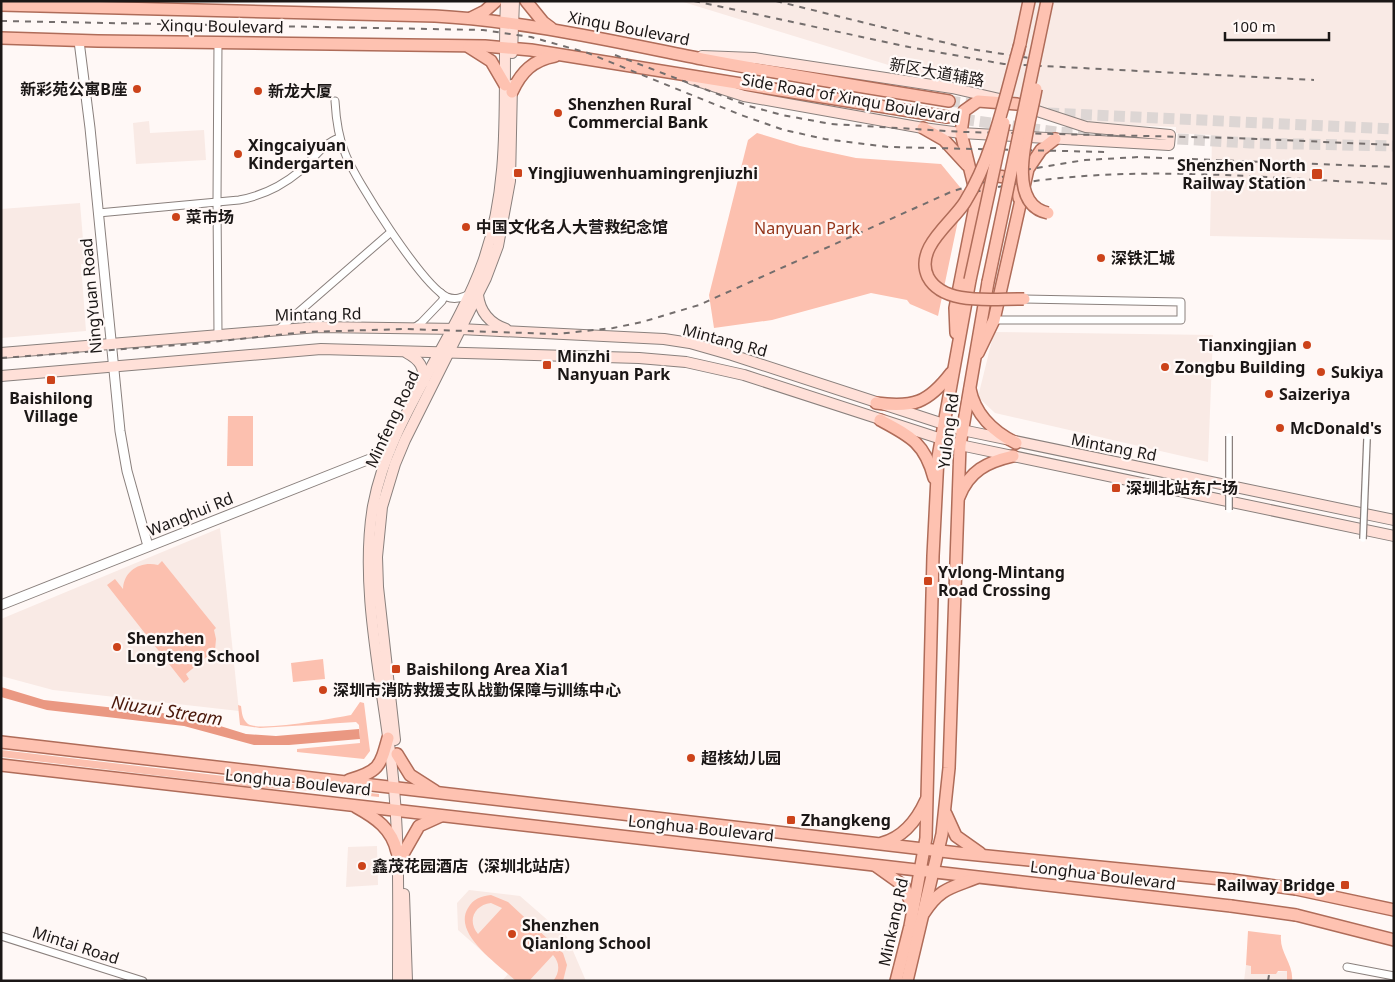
<svg xmlns="http://www.w3.org/2000/svg" width="1395" height="982" font-family="'Noto Sans','Noto Sans SC',sans-serif">
	<rect width="100%" height="100%" fill="#fff8f6"/>
	<g fill="#f9eae5">
		<path d="M680,1H1394V240L1210,236L1212,135L1176,133V127L1083,124L1017,98L921,75Z"/>
		<path d="M149,121L150,133L204,130L206,160L136,164L133,123Z"/>
		<path d="M80,203L85,264H81L86,331L1,338V209Z"/>
		<path d="M994,332L1213,335L1208,462L995,413L978,397Z"/>
		<path d="M220,528L239,711L53,690L1,676V619Z"/>
		<path d="M377,846L378,885L346,887L348,847Z"/>
		<path d="M469,890L520,896L567,937L586,981H502L508,974L458,930L457,903Z"/>
		<path d="M1246,965H1251V974L1287,971V981H1244Z"/>
	</g>
	<g fill="#fcc0af" fill-rule="evenodd">
		<path d="M757,133L800,146L856,158L941,164L964,192L938,316L910,304L907,300L871,293L772,320L714,328L709,295L748,140Z"/>
		<path d="M228,416H253V466H227Z"/>
		<path d="M162,561L216,628L214,630L216,639L215,650L186,674L189,679L184,683L107,585L115,579L123,589C124,570 141,561 158,565Z"/>
		<path d="M323,659L325,679L293,682L291,663Z"/>
		<path d="M360,702L364,703L370,751L364,759L297,752V749L360,743L359,725L356,722L260,728L240,725L238,705L241,706C242,713 242,719 248,724C260,732 334,718 351,715Z"/>
		<path d="M1,750L379,794V797L317,791L263,788L1,757Z"/>
		<path d="M491,895L508,902L563,953L567,965L563,981H553C560,972 560,963 553,955L529,981H516C499,965 452,934 468,908C473,899 481,896 491,895ZM491,903L502,908L478,934C467,921 474,905 491,903Z"/>
		<path d="M1248,931L1281,935C1279,953 1294,964 1292,981H1287V971H1278L1276,974H1251V966L1246,965Z"/>
	</g>
	<path fill="#ea9882" d="M1,687L44,700L188,716L246,734L276,736L359,729L360,739L289,745H254L184,726L47,710L1,697Z"/>
	<g fill="none" stroke-linecap="round" stroke-linejoin="round">
		<g stroke="#ddd6d4" stroke-width="11" stroke-dasharray="11 5.5" stroke-linecap="butt">
			<path d="M949,101L980,105"/>
			<path d="M1048,113L1394,129"/>
			<path d="M947,117L1057,132L1137,136"/>
			<path d="M1161,138L1250,143L1394,146"/>
		</g>
		<g stroke="#8a807d" stroke-width="9">
			<g id="minor">
				<path d="M335,101C336,119 338,136 345,153C355,180 423,286 447,297C454,300 463,298 469,294"/>
				<path d="M98,213L239,200C261,196 282,186 300,171C312,161 323,143 339,138"/>
				<path d="M994,320H1181V302L1024,299"/>
				<path d="M414,328L421,323L442,301L444,297L441,293"/>
				<path d="M278,330L391,232"/>
				<path d="M218,334L217,201L218,42"/>
				<path d="M1,936L143,981"/>
				<path d="M1347,967L1394,976"/>
			</g>
		</g>
		<g stroke="#8a807d" stroke-width="11">
			<g id="tertiary">
				<path d="M79,41L90,128L120,431L127,471L148,546"/>
				<path d="M1,605L390,451"/>
			</g>
		</g>
		<g stroke="#8a807d" stroke-width="12">
			<g id="secondary">
				<path d="M512,53L514,1"/>
				<path d="M702,56L754,58L952,88L1004,100"/>
				<path d="M691,79L744,96L923,128L961,133L1169,145L1170,135L1086,127L1025,107"/>
				<path d="M478,295C480,312 489,323 506,329"/>
				<path d="M1,353L318,327L460,329L664,339L690,343L732,355L962,430L1394,520"/>
				<path d="M407,353C420,360 424,367 424,382"/>
				<path d="M1,376L321,349L639,358L686,362L744,375L960,445L1394,536"/>
				<path d="M395,740L378,587L377,557L382,507L395,464L405,440L486,278L498,246L510,181L512,85"/>
				<path d="M404,894L407,981"/>
				<path d="M398,981C398,910 400,838 392,768C383,685 359,589 373,506C389,419 453,345 483,262C513,178 502,89 506,1"/>
			</g>
		</g>
		<g stroke="#af6c59" stroke-width="14">
			<g id="primary">
				<path d="M526,1L543,22L551,28"/>
				<path d="M1,5L435,16C527,21 616,42 707,60C787,75 868,88 949,101"/>
				<path d="M471,18L485,11L496,1"/>
				<path d="M1,38L98,41L485,46L531,50L947,117"/>
				<path d="M469,47L491,61L505,85"/>
				<path d="M1018,53L1029,1"/>
				<path d="M512,92C521,72 533,60 555,56"/>
				<path d="M923,128L944,140L967,165"/>
				<path d="M975,190L961,133L964,111L978,101L1017,104"/>
				<path d="M956,333L955,308L979,186C993,169 1019,175 1019,198"/>
				<path d="M978,353L994,320L1028,169L1041,150L1055,139"/>
				<path d="M970,389C975,414 994,432 1016,443"/>
				<path d="M876,403C913,408 928,403 951,373"/>
				<path d="M880,420C910,436 925,443 934,478"/>
				<path d="M959,497C969,471 987,462 1013,456"/>
				<path d="M1,742L958,853L1232,880"/>
				<path d="M397,754L410,775L435,791"/>
				<path d="M1,765L1231,906"/>
				<path d="M349,780C379,771 380,767 388,738"/>
				<path d="M356,807C376,818 392,829 397,852"/>
				<path d="M946,814L956,836L980,853"/>
				<path d="M882,843C904,837 917,820 926,800"/>
				<path d="M403,854L419,826L441,816"/>
				<path d="M876,866L904,886L912,906"/>
				<path d="M1296,889L1394,910"/>
				<path d="M924,913C940,888 951,888 976,878"/>
				<path d="M1296,915L1394,940"/>
				<path d="M896,981L910,926L926,838L933,556L938,457L970,280"/>
				<path d="M907,981L942,834L949,768L960,445L988,282"/>
			</g>
		</g>
		<use href="#minor" stroke="#fff" stroke-width="7"/>
		<use href="#tertiary" stroke="#fff" stroke-width="9"/>
		<use href="#secondary" stroke="#ffe0d8" stroke-width="10"/>
		<use href="#primary" stroke="#fec2b1" stroke-width="11"/>
		<g stroke="#746e6d" stroke-width="2" stroke-dasharray="6 6" stroke-linecap="butt">
			<path d="M694,1L909,47L1004,64L1314,80"/>
			<path d="M776,1L971,49L1042,60"/>
			<path d="M1,21L483,30L531,37L588,53L741,115L784,130L825,139L889,147L1107,152"/>
			<path d="M615,55L749,106L782,115L831,124L964,132L1235,138L1394,145"/>
			<path d="M963,195C1100,159 1253,178 1394,184"/>
			<path d="M1,358L193,344L305,332L405,329L557,334L613,328L642,322L699,305L953,191L1030,169L1085,160L1139,157L1394,167"/>
			<path d="M1268,981L1269,975"/>
		</g>
		<g stroke="#8a807d" stroke-width="8" stroke-linecap="butt">
			<g id="pedestrian-bridge">
				<path d="M1229,436V510"/>
				<path d="M1363,539L1367,439"/>
			</g>
		</g>
		<g stroke="#af6c59" stroke-width="14" stroke-linecap="butt">
			<g id="primary-bridge">
				<path d="M1020,44C1005,96 994,155 965,202C952,223 914,248 928,277C944,307 996,298 1024,299"/>
				<path d="M1036,89C1031,121 1002,204 1048,213"/>
				<path d="M970,280L1004,123"/>
				<path d="M988,282L1047,1"/>
				<path d="M1232,880L1296,889"/>
				<path d="M1231,906L1296,915"/>
			</g>
		</g>
		<use href="#pedestrian-bridge" stroke="#fff" stroke-width="5.5"/>
		<use href="#primary-bridge" stroke="#fec2b1" stroke-width="11"/>
	</g>
	<g fill="#cc431a" stroke="#fff8f6" stroke-width="2">
		<circle cx="137" cy="89" r="5"/>
		<circle cx="258" cy="91" r="5"/>
		<circle cx="558" cy="113" r="5"/>
		<circle cx="238" cy="154" r="5"/>
		<rect x="513" y="168" width="10" height="10" rx="2.5"/>
		<rect x="1311" y="168" width="12" height="12" rx="2.5"/>
		<circle cx="176" cy="217" r="5"/>
		<circle cx="466" cy="227" r="5"/>
		<circle cx="1101" cy="258" r="5"/>
		<circle cx="1307" cy="345" r="5"/>
		<rect x="542" y="360" width="10" height="10" rx="2.5"/>
		<circle cx="1165" cy="367" r="5"/>
		<circle cx="1321" cy="372" r="5"/>
		<rect x="46" y="375" width="10" height="10" rx="2.5"/>
		<circle cx="1269" cy="394" r="5"/>
		<circle cx="1280" cy="428" r="5"/>
		<rect x="1111" y="483" width="10" height="10" rx="2.5"/>
		<rect x="923" y="576" width="10" height="10" rx="2.5"/>
		<circle cx="117" cy="647" r="5"/>
		<rect x="391" y="664" width="10" height="10" rx="2.5"/>
		<circle cx="323" cy="690" r="5"/>
		<circle cx="691" cy="758" r="5"/>
		<rect x="786" y="815" width="10" height="10" rx="2.5"/>
		<circle cx="362" cy="866" r="5"/>
		<rect x="1340" y="880" width="10" height="10" rx="2.5"/>
		<circle cx="512" cy="934" r="5"/>
	</g>
	<g text-anchor="middle" stroke-width="4.5" stroke-linejoin="round" paint-order="stroke">
		<g font-size="16" fill="#1b1716" stroke="#fff8f6">
			<text transform="translate(222 26) rotate(1)" y="6">Xinqu Boulevard</text>
			<text transform="translate(629 28) rotate(11)" y="6">Xinqu Boulevard</text>
			<text transform="translate(937 72) rotate(10)" y="6">新区大道辅路</text>
			<text transform="translate(851 98) rotate(10)" y="6">Side Road of Xinqu Boulevard</text>
			<text transform="translate(91 296) rotate(-95)" y="6">NingYuan Road</text>
			<text transform="translate(318 314) rotate(-1)" y="6">Mintang Rd</text>
			<text transform="translate(725 340) rotate(15)" y="6">Mintang Rd</text>
			<text transform="translate(392 419) rotate(-65)" y="6">Minfeng Road</text>
			<text transform="translate(948 431) rotate(-83)" y="6">Yulong Rd</text>
			<text transform="translate(1114 447) rotate(11)" y="6">Mintang Rd</text>
			<text transform="translate(190 514) rotate(-22)" y="6">Wanghui Rd</text>
			<text transform="translate(298 782) rotate(6)" y="6">Longhua Boulevard</text>
			<text transform="translate(701 828) rotate(6)" y="6">Longhua Boulevard</text>
			<text transform="translate(1103 875) rotate(7)" y="6">Longhua Boulevard</text>
			<text transform="translate(893 922) rotate(-78)" y="6">Minkang Rd</text>
			<text transform="translate(76 945) rotate(18)" y="6">Mintai Road</text>
		</g>
		<g font-size="16" font-weight="bold" fill="#1b1716" stroke="#fff8f6" text-anchor="start">
			<text x="127" y="95" text-anchor="end">新彩苑公寓B座</text>
			<text x="268" y="97">新龙大厦</text>
			<text x="568" y="110">Shenzhen Rural<tspan x="568" dy="18">Commercial Bank</tspan></text>
			<text x="248" y="151">Xingcaiyuan<tspan x="248" dy="18">Kindergarten</tspan></text>
			<text x="1306" y="171" text-anchor="end">Shenzhen North<tspan x="1306" dy="18">Railway Station</tspan></text>
			<text x="528" y="179">Yingjiuwenhuamingrenjiuzhi</text>
			<text x="186" y="223">菜市场</text>
			<text x="476" y="233">中国文化名人大营救纪念馆</text>
			<text x="1111" y="264">深铁汇城</text>
			<text x="1297" y="351" text-anchor="end">Tianxingjian</text>
			<text x="557" y="362">Minzhi<tspan x="557" dy="18">Nanyuan Park</tspan></text>
			<text x="1175" y="373">Zongbu Building</text>
			<text x="1331" y="378">Sukiya</text>
			<text x="1279" y="400">Saizeriya</text>
			<text x="51" y="404" text-anchor="middle">Baishilong<tspan x="51" dy="18">Village</tspan></text>
			<text x="1290" y="434">McDonald's</text>
			<text x="1126" y="494">深圳北站东广场</text>
			<text x="938" y="578">Yvlong-Mintang<tspan x="938" dy="18">Road Crossing</tspan></text>
			<text x="127" y="644">Shenzhen<tspan x="127" dy="18">Longteng School</tspan></text>
			<text x="406" y="675">Baishilong Area Xia1</text>
			<text x="333" y="696">深圳市消防救援支队战勤保障与训练中心</text>
			<text x="701" y="764">超核幼儿园</text>
			<text x="801" y="826">Zhangkeng</text>
			<text x="372" y="872">鑫茂花园酒店（深圳北站店）</text>
			<text x="1335" y="891" text-anchor="end">Railway Bridge</text>
			<text x="522" y="931">Shenzhen<tspan x="522" dy="18">Qianlong School</tspan></text>
		</g>
		<g font-size="16" fill="#933419" stroke="#fff8f6">
			<text x="807" y="234">Nanyuan Park</text>
		</g>
		<g font-size="18" font-style="italic" fill="#4a180a" stroke="#fff8f6">
			<text transform="translate(167 711) rotate(9)" y="6">Niuzui Stream</text>
		</g>
	</g>
	<rect width="1395" height="982" fill="none" stroke="#1b1716" stroke-width="5"/>
	<path d="M1225 32v8h104v-8" fill="none" stroke="#1b1716" stroke-width="2.5"/>
	<text x="1232" y="32" font-size="15" fill="#1b1716" stroke="#fff8f6" stroke-width="4" paint-order="stroke">100 m</text>
</svg>
